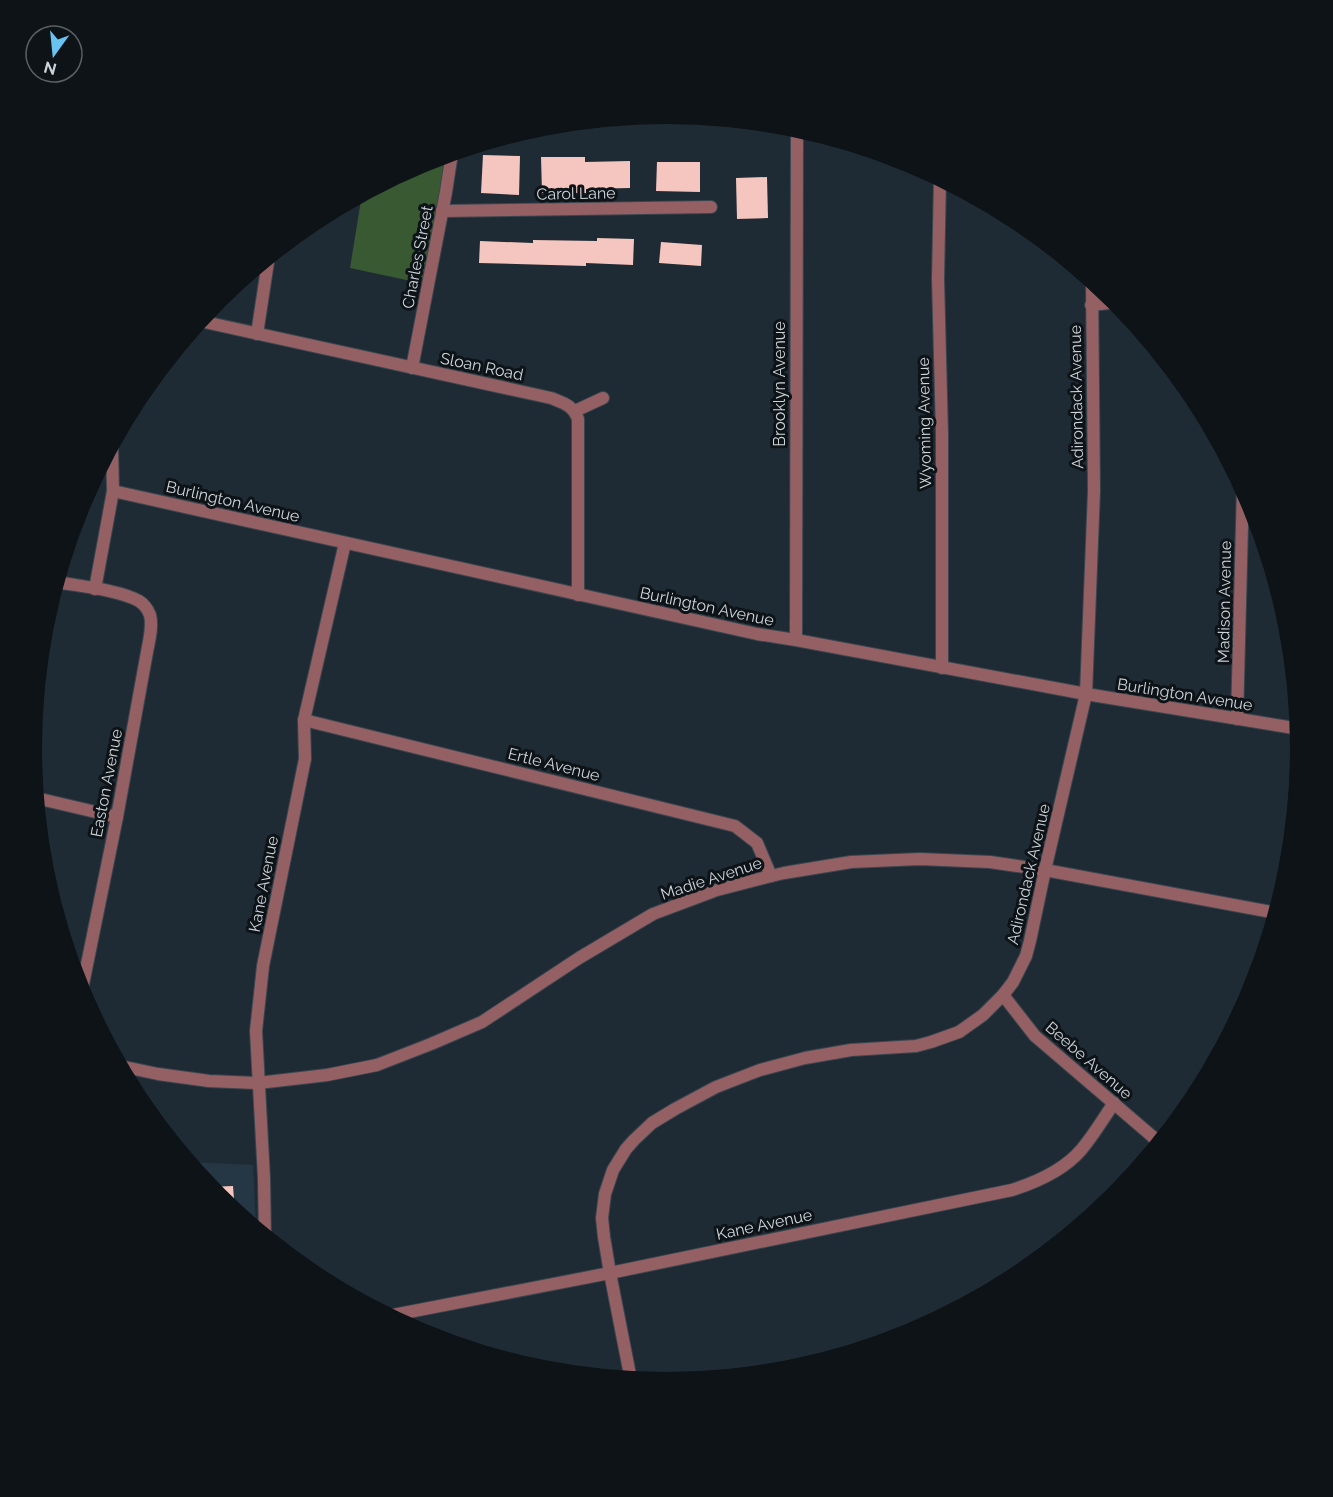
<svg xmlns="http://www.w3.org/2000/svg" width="1333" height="1497" font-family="Raleway,sans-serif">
	<rect width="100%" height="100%" fill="#1f2b34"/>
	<path fill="#253744" d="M188,1162L253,1165L256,1229L217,1197Z"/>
	<path fill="#385932" d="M449,154L425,284L350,268L362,194L424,162Z"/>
	<g fill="#f5c6bf">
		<path d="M483,155L520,156L519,195L481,193Z"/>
		<path d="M541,157H585V162L630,161V188L586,189V193H542Z"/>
		<path d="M657,162H700V192L656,191Z"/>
		<path d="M767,177L768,218L737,219L736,178Z"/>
		<path d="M597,238L634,239L633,265L586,263V266L479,263L480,241L533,243V240L597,241Z"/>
		<path d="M661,242L702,245L701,266L659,263Z"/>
		<path d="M233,1186L235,1212L217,1197L209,1187Z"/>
	</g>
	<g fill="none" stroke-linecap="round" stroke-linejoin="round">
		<g stroke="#3b464f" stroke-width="14">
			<g id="minor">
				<path d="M940,178L938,279L942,435V668"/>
				<path d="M442,211L711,207"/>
				<path d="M1091,305L1118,302"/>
				<path d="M200,321L551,398C563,403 573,405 578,419V595"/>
				<path d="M257,334L268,262L267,259"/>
				<path d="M412,368L446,192L452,153"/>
				<path d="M575,411L603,398"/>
				<path d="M113,491L757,634L796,640L1086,694L1300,729"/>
				<path d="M57,582C78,586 120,590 139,601C144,604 148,610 150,615C153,627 149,641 147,652L117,817L81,994"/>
				<path d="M95,589L113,491L112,446"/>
				<path d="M796,640L797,128"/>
				<path d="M1237,719L1243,486"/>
				<path d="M304,720L735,826L757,843L771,876"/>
				<path d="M36,798L117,817"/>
				<path d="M1003,995L1035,1036L1153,1137L1159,1144"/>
				<path d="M120,1066L158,1074L209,1081L258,1083L327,1075L377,1065L431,1044L482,1022L579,958L653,914L717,890L771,876L784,873L851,862L920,859L990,862L1045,870L1277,913"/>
				<path d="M265,1237L264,1178L256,1031L263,966L305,759L304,720L345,543"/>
				<path d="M388,1316L610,1273L1012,1190C1037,1182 1064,1170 1081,1150C1093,1136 1103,1119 1114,1103"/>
				<path d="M631,1380L610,1273L604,1237L602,1218L605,1194L613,1170L626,1149L634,1140L652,1123L675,1109L716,1087L760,1070L805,1058L851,1050L916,1046L931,1042L959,1032L983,1015L1003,995L1013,982L1026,956L1030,941L1045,870L1086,694L1094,491L1092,280"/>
			</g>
		</g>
		<use href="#minor" stroke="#946064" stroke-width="12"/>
	</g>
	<g text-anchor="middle" stroke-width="6" stroke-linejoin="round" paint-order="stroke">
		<g font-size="16" fill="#cdd5db" stroke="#0d1317">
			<text transform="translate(576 193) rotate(-1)" y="6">Carol Lane</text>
			<text transform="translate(417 257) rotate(-79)" y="6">Charles Street</text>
			<text transform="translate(482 366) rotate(12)" y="6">Sloan Road</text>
			<text transform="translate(779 384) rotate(-90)" y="6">Brooklyn Avenue</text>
			<text transform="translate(1076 397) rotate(-91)" y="6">Adirondack Avenue</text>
			<text transform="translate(924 423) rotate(-91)" y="6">Wyoming Avenue</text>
			<text transform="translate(233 501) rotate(13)" y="6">Burlington Avenue</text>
			<text transform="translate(1224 602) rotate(-89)" y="6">Madison Avenue</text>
			<text transform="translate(707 606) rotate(12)" y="6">Burlington Avenue</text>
			<text transform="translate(1185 694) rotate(9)" y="6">Burlington Avenue</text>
			<text transform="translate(554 764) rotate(14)" y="6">Ertle Avenue</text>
			<text transform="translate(106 783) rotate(-79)" y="6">Easton Avenue</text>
			<text transform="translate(1028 874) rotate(-77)" y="6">Adirondack Avenue</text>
			<text transform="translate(711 878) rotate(-18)" y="6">Madie Avenue</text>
			<text transform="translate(263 884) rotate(-79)" y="6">Kane Avenue</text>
			<text transform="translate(1089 1060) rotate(41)" y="6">Beebe Avenue</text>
			<text transform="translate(764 1224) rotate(-12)" y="6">Kane Avenue</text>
		</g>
	</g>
	<path d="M0 0H1333V1497H0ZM42 748a624 624 0 1 1 1248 0a624 624 0 1 1-1248 0Z" fill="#0d1317" fill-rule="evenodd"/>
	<g transform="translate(54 54) rotate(195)"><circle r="28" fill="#0d1317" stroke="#5a6165" stroke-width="1.5"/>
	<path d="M0-4.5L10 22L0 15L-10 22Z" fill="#69c3f1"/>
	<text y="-9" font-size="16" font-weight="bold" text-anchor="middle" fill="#cdd5db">N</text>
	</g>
</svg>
